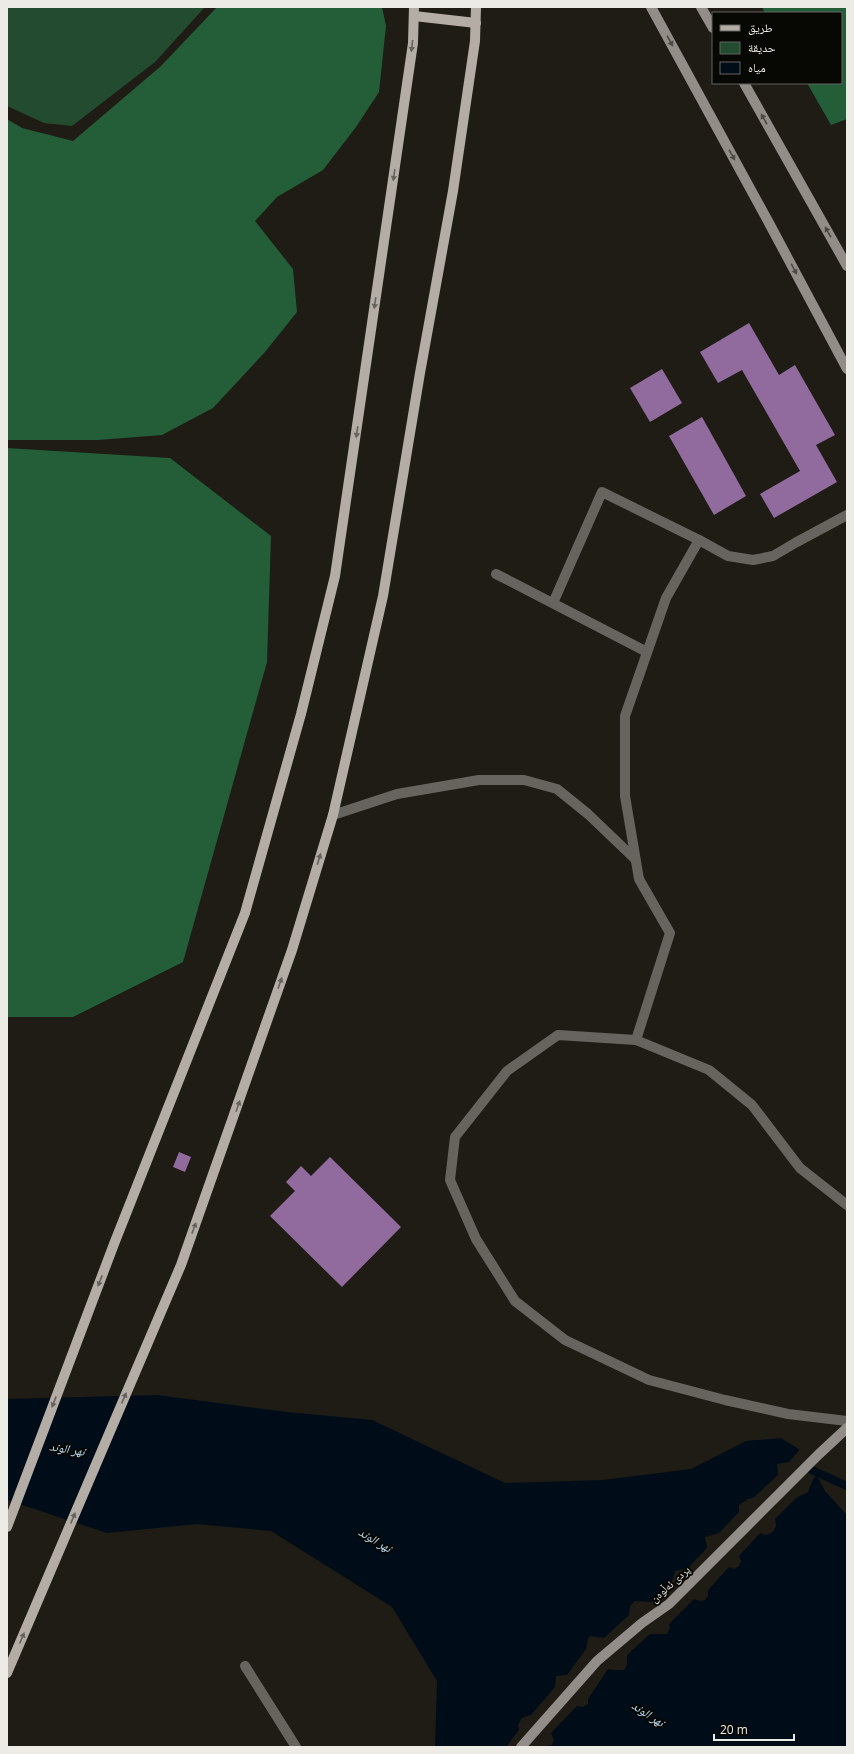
<svg xmlns="http://www.w3.org/2000/svg" width="854" height="1754" font-family="'Open Sans','Noto Naskh Arabic',sans-serif">
	<rect width="100%" height="100%" fill="#1e1c14"/>
	<path fill="#234b30" d="M7,7H205L155,62L72,126L44,123L7,106Z"/>
	<g fill="#235e38">
		<path d="M217,7H382L386,26L379,92L356,127L323,170L277,197L255,221L293,269L297,312L265,352L213,408L162,435L98,440H7V119L22,128L73,141L161,66Z"/>
		<path d="M762,7H847V119L831,125L807,83H841V13H765Z"/>
		<path d="M7,448L170,458L271,536L267,662L183,962L73,1017H7Z"/>
	</g>
	<path fill="#000d18" d="M157,1395L287,1412L372,1420L505,1483L603,1480L691,1469L746,1441L781,1438L805,1453L825,1491L847,1515V1747H435L437,1681L392,1607L271,1531L197,1524L107,1533L7,1500V1399Z"/>
	<path fill="#1e1c14" d="M801,1448L806,1452L818,1474L813,1479L808,1492L796,1498L775,1519L776,1526L773,1532L766,1535L760,1533L739,1556L741,1561L739,1566L734,1569L729,1567L708,1590V1596L705,1600L700,1601L694,1599L669,1624L670,1628L667,1634H650L627,1655V1665L624,1670H615L608,1669L588,1699V1704L583,1707L577,1706L551,1733L554,1740L552,1745L540,1747H506L519,1730L518,1725L522,1718L531,1715L555,1687L556,1676L567,1675L586,1649L588,1639L590,1636L604,1638L629,1615L630,1606L635,1601L651,1602L673,1579L675,1571L688,1568L707,1548L705,1537L719,1533L739,1512V1505L748,1499L753,1498L778,1475L777,1464L789,1462Z"/>
	<g fill="none" stroke-linecap="round" stroke-linejoin="round">
		<path stroke="#000d18" stroke-width="8" d="M805,1467L847,1486"/>
	</g>
	<g fill="#916b9e">
		<path d="M749,323L779,375L795,365L835,435L816,445L837,482L774,518L760,494L800,471L742,370L718,383L700,352Z"/>
		<path d="M662,369L682,403L650,422L630,388Z"/>
		<path d="M702,417L746,496L714,515L669,436Z"/>
		<path d="M179,1152L191,1157L185,1172L173,1167Z"/>
		<path d="M330,1157L401,1227L342,1287L270,1216L295,1191L286,1182L301,1166L311,1176Z"/>
	</g>
	<g fill="none" stroke-linecap="round" stroke-linejoin="round">
		<g stroke="#676460" stroke-width="10">
			<path d="M496,574L647,652"/>
			<path d="M553,603L602,492L699,540"/>
			<path d="M333,815L397,794L479,780H524L557,789L588,814L635,859"/>
			<path d="M636,1040L670,933L639,879L625,796V716L666,598L699,540L728,556L753,560L773,556L795,543L847,515"/>
			<path d="M847,1205L800,1168L752,1105L709,1070L636,1040L558,1035L507,1071L455,1137L450,1180L476,1239L515,1301L565,1340L649,1380L725,1400L788,1414L847,1421"/>
			<path d="M245,1666L296,1747"/>
		</g>
		<g stroke="#928d88" stroke-width="10">
			<path d="M651,7L769,223L847,369"/>
			<path d="M701,7L713,28"/>
			<path d="M744,83L847,266"/>
			<path d="M521,1747L597,1661L642,1623L669,1604L818,1455L847,1428"/>
		</g>
		<g stroke="#b4ada6" stroke-width="10">
			<path d="M414,16L476,23"/>
			<path d="M7,1527L114,1244L245,913L301,714L335,576L413,43L414,7"/>
			<path d="M7,1673L181,1265L292,950L333,815L383,596L420,373L453,191L475,41L476,7"/>
		</g>
	</g>
	<defs><path id="oneway-solid" d="M-6-.8H1V-3.2L6.5 0L1 3.2V.8H-6Z"/></defs>
	<g fill="#4c4a46">
		<use href="#oneway-solid" transform="translate(670 41) rotate(61)"/>
		<use href="#oneway-solid" transform="translate(764 119) rotate(-119)"/>
		<use href="#oneway-solid" transform="translate(732 155) rotate(61)"/>
		<use href="#oneway-solid" transform="translate(828 232) rotate(-119)"/>
		<use href="#oneway-solid" transform="translate(794 269) rotate(62)"/>
	</g>
	<g fill="#66625d">
		<use href="#oneway-solid" transform="translate(412 46) rotate(96)"/>
		<use href="#oneway-solid" transform="translate(394 175) rotate(98)"/>
		<use href="#oneway-solid" transform="translate(375 303) rotate(98)"/>
		<use href="#oneway-solid" transform="translate(357 432) rotate(98)"/>
		<use href="#oneway-solid" transform="translate(319 859) rotate(-73)"/>
		<use href="#oneway-solid" transform="translate(280 983) rotate(-71)"/>
		<use href="#oneway-solid" transform="translate(238 1106) rotate(-71)"/>
		<use href="#oneway-solid" transform="translate(194 1228) rotate(-70)"/>
		<use href="#oneway-solid" transform="translate(100 1281) rotate(111)"/>
		<use href="#oneway-solid" transform="translate(124 1398) rotate(-67)"/>
		<use href="#oneway-solid" transform="translate(54 1402) rotate(111)"/>
		<use href="#oneway-solid" transform="translate(73 1518) rotate(-67)"/>
		<use href="#oneway-solid" transform="translate(22 1638) rotate(-67)"/>
	</g>
	<g text-anchor="middle" stroke-width="4" stroke-linejoin="round" paint-order="stroke">
		<g font-size="11" fill="#edebe6" stroke="#070704">
			<text transform="translate(670 1584) rotate(-42)" y="4">پردی ئەڵوەن</text>
		</g>
		<g font-size="12" font-style="italic" fill="#bfe0f7" stroke="#070704">
			<text transform="translate(67 1449) rotate(9)" y="4">نهر الوند</text>
			<text transform="translate(375 1540) rotate(31)" y="4">نهر الوند</text>
			<text transform="translate(648 1714) rotate(33)" y="4">نهر الوند</text>
		</g>
	</g>
	<rect width="854" height="1754" fill="none" stroke="#edebe6" stroke-width="16"/>
	<rect x="712" y="12" width="130" height="72" fill="#070704" stroke="#63625e"/>
	<rect x="720" y="25" width="20" height="6" fill="#b4ada6" stroke="#63625e"/>
	<text x="748" y="32" font-size="12" fill="#edebe6">طريق</text>
	<rect x="720" y="42" width="20" height="12" fill="#234b30" stroke="#63625e"/>
	<text x="748" y="52" font-size="12" fill="#edebe6">حديقة</text>
	<rect x="720" y="62" width="20" height="12" fill="#000d18" stroke="#63625e"/>
	<text x="748" y="72" font-size="12" fill="#edebe6">مياه</text>
	<path d="M714 1734v6h80v-6" fill="none" stroke="#edebe6" stroke-width="2"/>
	<text x="720" y="1734" font-size="12" fill="#edebe6" stroke="#070704" stroke-width="3" paint-order="stroke">20 m</text>
</svg>
